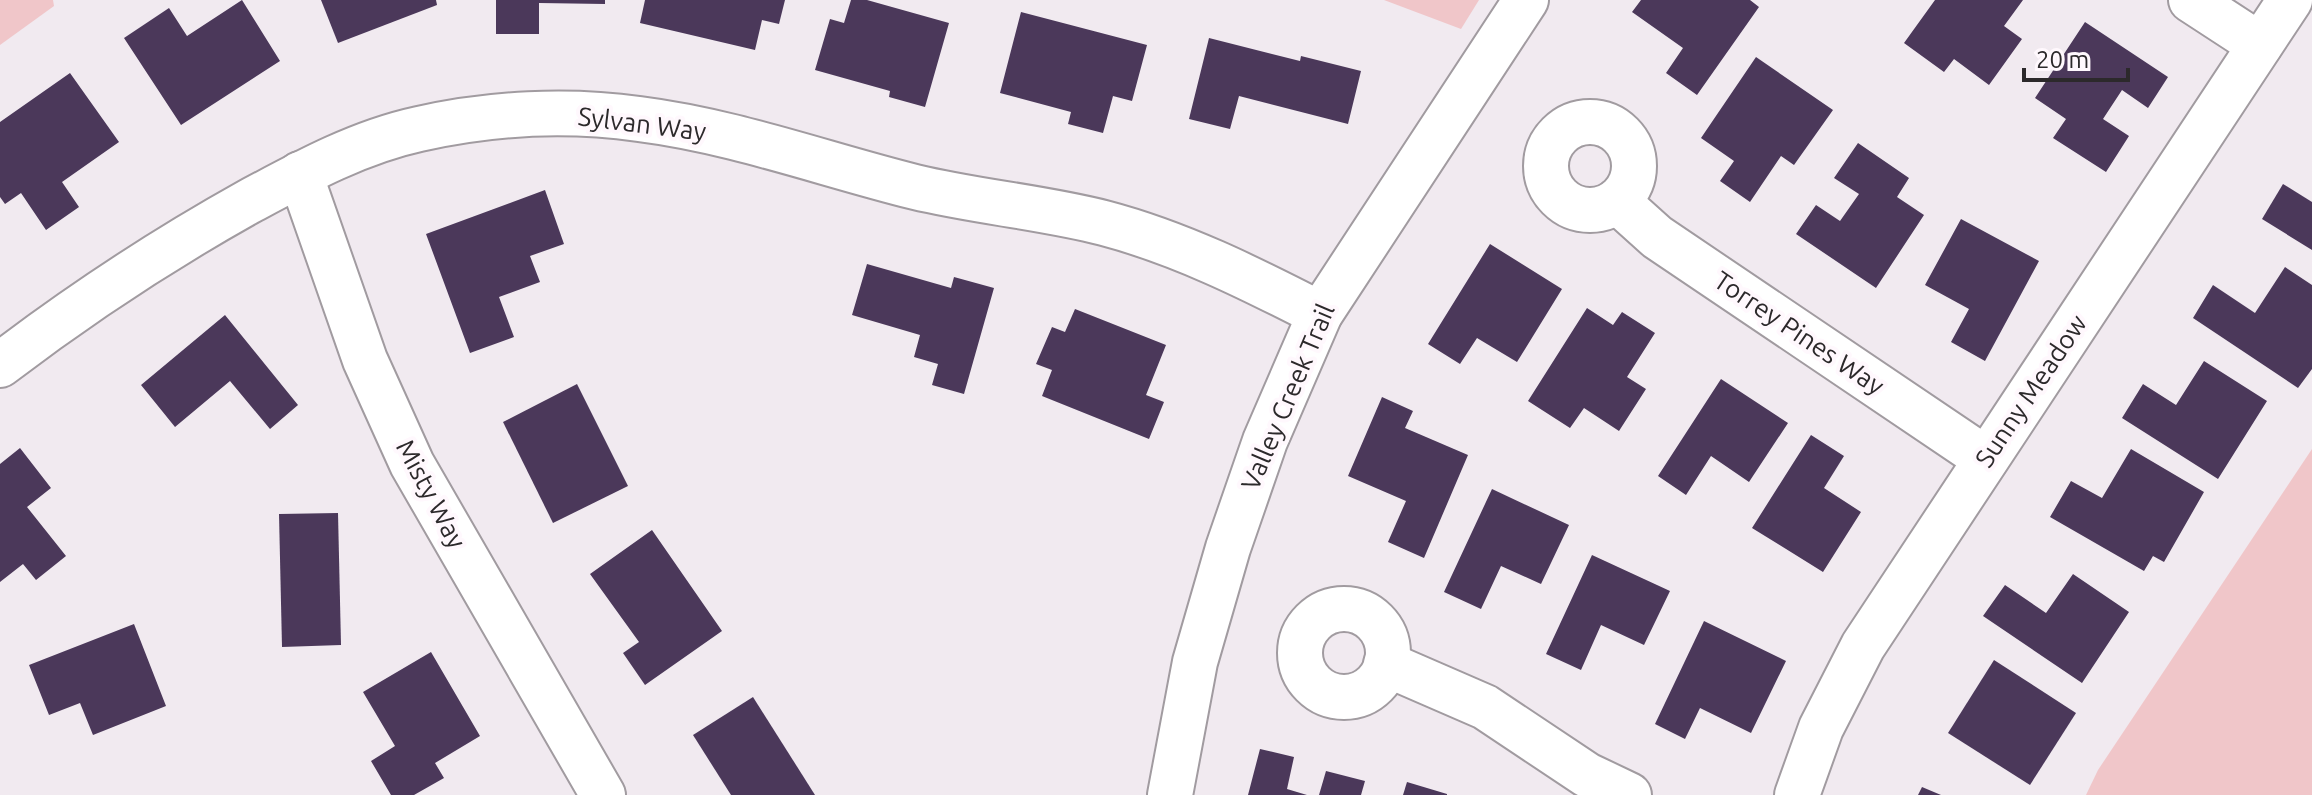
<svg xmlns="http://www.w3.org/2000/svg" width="2312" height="795" font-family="Ubuntu,sans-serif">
	<rect width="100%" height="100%" fill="#f1eaf0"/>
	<g fill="#f0c6c9">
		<path d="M0,0H53L54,6L0,45Z"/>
		<path d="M1384,0H1479L1461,29Z"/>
		<path d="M2312,449V795H2086L2098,770Z"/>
	</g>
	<g fill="#4b385a">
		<path d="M242,0L280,61L181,125L124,38L169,8L187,36Z"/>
		<path d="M321,0H436L437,5L338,43Z"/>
		<path d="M496,0H605V4L539,3V34H496Z"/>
		<path d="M645,0H785L779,24L762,20L755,50L640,23Z"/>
		<path d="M851,0H867L949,23L925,107L889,97L890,91L815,70L830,19L844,23Z"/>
		<path d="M1641,0H1750L1759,7L1697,95L1666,73L1683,48L1632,12Z"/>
		<path d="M1935,0H2023L2004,26L2022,39L1989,85L1954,59L1944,72L1904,43Z"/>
		<path d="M1021,12L1147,45L1132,101L1113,96L1103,133L1068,124L1071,112L1000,93Z"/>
		<path d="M2085,22L2168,77L2148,108L2122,90L2103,119L2129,136L2106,172L2053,138L2066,119L2035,98Z"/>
		<path d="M1209,38L1300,61L1301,56L1361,71L1348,124L1239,96L1230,129L1189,119Z"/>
		<path d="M1756,57L1833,110L1794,165L1781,156L1750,202L1720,181L1734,161L1701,138Z"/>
		<path d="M70,73L119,142L62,182L79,207L46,230L21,193L5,204L0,197V122Z"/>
		<path d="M1858,143L1909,178L1897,197L1924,215L1876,288L1796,234L1816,205L1840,221L1859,194L1834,178Z"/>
		<path d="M2283,184L2312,202V250L2262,219Z"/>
		<path d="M545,190L564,244L530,256L540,282L499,297L514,337L470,353L426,234Z"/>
		<path d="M1961,219L2039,261L1985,361L1951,342L1969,309L1925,285Z"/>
		<path d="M1490,244L1562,289L1517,362L1477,338L1460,364L1428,344Z"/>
		<path d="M867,264L951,288L954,277L994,288L964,394L932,385L938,364L914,357L920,335L852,315Z"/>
		<path d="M2285,267L2312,285V369L2298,388L2193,318L2213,285L2255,313Z"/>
		<path d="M1587,308L1613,325L1622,312L1655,333L1627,377L1646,389L1619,431L1584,408L1570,428L1528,401Z"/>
		<path d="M1075,309L1166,345L1146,395L1164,402L1149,439L1042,396L1052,370L1036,364L1052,327L1065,332Z"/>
		<path d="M225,315L298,405L270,429L230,381L175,427L141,385Z"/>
		<path d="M2204,361L2267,401L2218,479L2122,418L2143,384L2176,405Z"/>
		<path d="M1721,379L1788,423L1749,482L1711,456L1686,495L1658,476Z"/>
		<path d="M577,384L628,486L553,523L503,422Z"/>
		<path d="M1382,397L1413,411L1405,428L1468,455L1424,558L1388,542L1406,501L1348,476Z"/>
		<path d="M1811,435L1844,456L1824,488L1861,512L1823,572L1752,528Z"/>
		<path d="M20,448L51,488L27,507L66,556L36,580L23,564L0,582V464Z"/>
		<path d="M2131,449L2204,492L2164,562L2153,556L2144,571L2050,517L2071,481L2102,498Z"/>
		<path d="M1492,489L1569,525L1541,584L1501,566L1481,609L1444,592Z"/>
		<path d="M338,513L341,645L282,647L279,514Z"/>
		<path d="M652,530L722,631L645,685L623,653L639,642L590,574Z"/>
		<path d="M1592,555L1670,591L1644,645L1601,625L1581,670L1546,654Z"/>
		<path d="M2073,574L2129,612L2082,683L1983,616L2005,585L2046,613Z"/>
		<path d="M1704,621L1786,661L1751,733L1700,708L1685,739L1655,724Z"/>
		<path d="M134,624L166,706L93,735L80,703L49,715L29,665Z"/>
		<path d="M431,652L480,736L435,763L444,778L414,795H391L371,761L395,746L363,692Z"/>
		<path d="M1994,660L2076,713L2030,785L1948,733Z"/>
		<path d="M753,697L815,795H731L693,735Z"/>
		<path d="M1260,749L1294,757L1287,789L1307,795H1248Z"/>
		<path d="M1326,771L1365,781L1361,795H1319Z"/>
		<path d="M1407,782L1447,794V795H1403Z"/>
		<path d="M1922,787L1941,795H1918Z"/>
	</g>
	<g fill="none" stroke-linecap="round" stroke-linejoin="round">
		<g stroke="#a19ba0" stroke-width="48">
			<g id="minor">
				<path d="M2191,0L2260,45"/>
				<circle cx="1590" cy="166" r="44"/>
				<path d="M300,174L365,360L412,464L603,795"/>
				<path d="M1617,201L1657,237L1986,459"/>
				<path d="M0,365C80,304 162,250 250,201C304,172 359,142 419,129C490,113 567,109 639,119C734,131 823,164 915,187C977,202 1042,207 1104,223C1180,243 1250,278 1320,314"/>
				<circle cx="1344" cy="653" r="44"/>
				<path d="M1386,664L1485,707L1587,775L1629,795"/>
				<path d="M1170,795L1195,662L1228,548L1265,441L1320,314L1526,0"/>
				<path d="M1797,795L1821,728L1863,646L2290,0"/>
			</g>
		</g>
		<use href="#minor" stroke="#fff" stroke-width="44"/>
	</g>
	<g text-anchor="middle" stroke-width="8" stroke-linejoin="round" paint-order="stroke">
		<g font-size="26" fill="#2c292b" stroke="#fff8fd">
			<text transform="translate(642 124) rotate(7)" y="9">Sylvan Way</text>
			<text transform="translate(1799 333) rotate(34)" y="9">Torrey Pines Way</text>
			<text transform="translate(2031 391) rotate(-56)" y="9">Sunny Meadow</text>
			<text transform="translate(1288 397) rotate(-67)" y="9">Valley Creek Trail</text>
			<text transform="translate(431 494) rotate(62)" y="9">Misty Way</text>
		</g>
	</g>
	<path d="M2024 68v12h104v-12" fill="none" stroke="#2c292b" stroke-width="4"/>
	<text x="2036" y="68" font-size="24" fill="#2c292b" stroke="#fff8fd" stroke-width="6" paint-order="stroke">20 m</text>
</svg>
